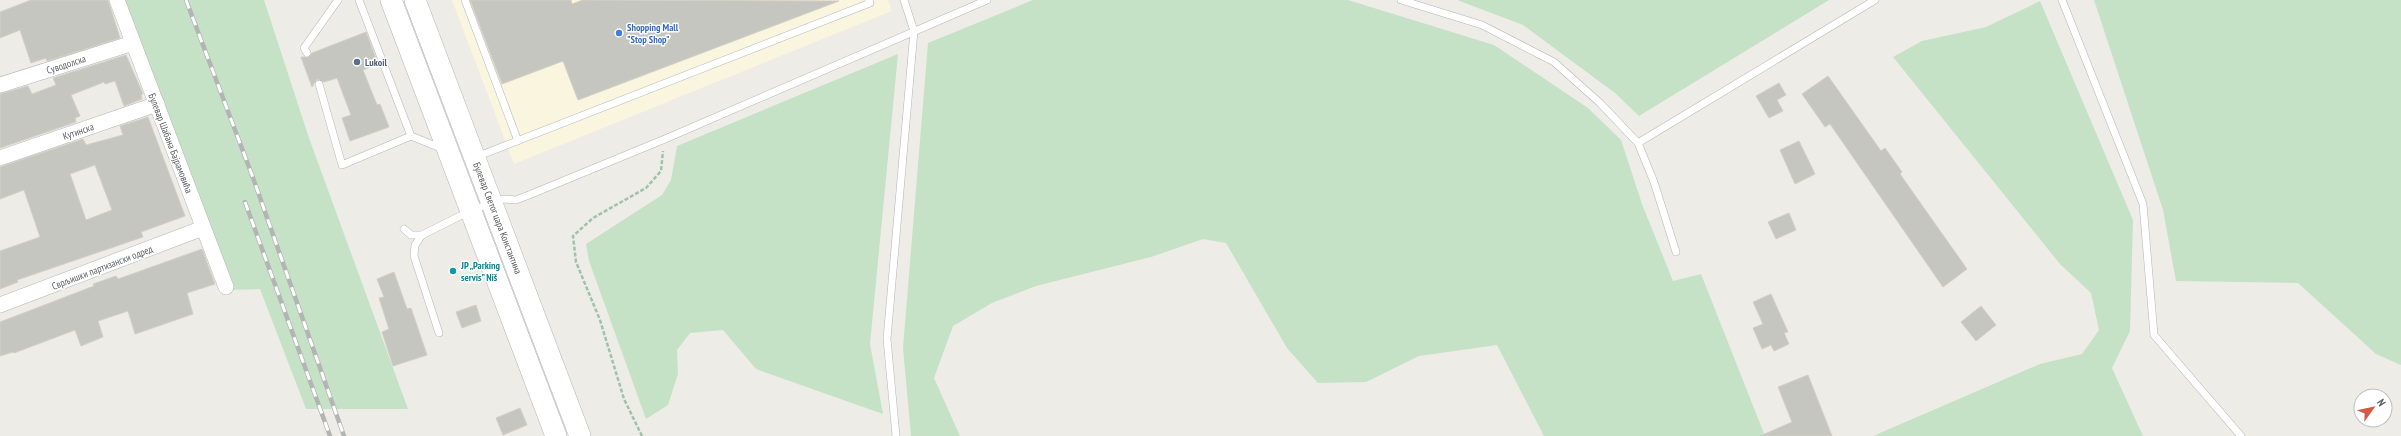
<svg xmlns="http://www.w3.org/2000/svg" width="2401" height="436" font-family="'PT Sans Narrow',sans-serif">
	<rect width="100%" height="100%" fill="#eeece6"/>
	<path fill="#faf5de" d="M452,0H888L892,11L514,164Z"/>
	<g fill="#c5e2c7">
		<path d="M121,0H264L309,138L408,409H306L260,289L229,290Z"/>
		<path d="M1033,0H1348L1494,45L1588,108L1621,140L1642,204L1673,281L1701,274L1765,436H1544L1497,345L1419,356L1366,382L1318,383L1287,348L1226,243L1203,239L1151,257L1036,286L992,303L953,326L934,378L960,436H911L903,348L928,43Z"/>
		<path d="M1457,0H1829L1639,116L1615,93L1523,25Z"/>
		<path d="M2094,0H2401V365L2376,354L2298,283L2176,281L2163,210Z"/>
		<path d="M2040,1L2133,220L2130,331L2112,368L2143,436H1873L2040,364L2082,354L2099,330L2091,293L2060,264L1893,57L1922,41L1986,27Z"/>
		<path d="M898,54L870,344L883,414L756,369L723,330L690,333L677,350L678,374L668,405L646,419L589,261L586,244L662,195L671,180L677,146Z"/>
	</g>
	<g fill="#c6c6c0" stroke="#d2cfc5" fill-rule="evenodd">
		<path d="M31,0H108L120,38L47,61L46,58L31,63L20,30L0,38V12Z"/>
		<path d="M470,0H571L572,4L583,0L839,1L578,100L563,61L502,84Z"/>
		<path d="M366,32L378,64L363,70L377,105L380,104L389,127L350,141L342,118L351,115L337,78L324,82L317,79L312,87L301,57H309L312,53Z"/>
		<path d="M126,55L143,94L141,95L142,99L124,106L115,81L105,84L104,82L71,95L80,116L75,118L76,122L0,148V94L28,86L32,94L56,85L53,78Z"/>
		<path d="M1828,76L1881,151L1885,148L1902,172L1900,174L1967,269L1943,287L1830,124L1825,127L1802,94Z"/>
		<path d="M1779,83L1786,95L1777,100L1783,111L1769,118L1756,96Z"/>
		<path d="M148,117L185,216L141,232L143,237L17,280L18,282L0,289V251L40,237L24,190L0,199V167L83,139L86,145L123,135L120,126ZM95,165L112,210L86,220L70,174Z"/>
		<path d="M1799,141L1815,174L1795,184L1780,150Z"/>
		<path d="M1789,213L1796,230L1776,239L1768,222Z"/>
		<path d="M202,249L215,284L187,293L193,314L135,334L128,311L98,321L103,337L81,346L75,330L14,353L13,352L0,356V322L94,286L93,284L116,276L118,279Z"/>
		<path d="M394,272L407,309L411,308L427,355L393,366L382,332L389,329L379,298L384,297L377,279Z"/>
		<path d="M1771,294L1788,332L1784,333L1789,344L1774,351L1771,345L1762,349L1753,328L1763,324L1753,302Z"/>
		<path d="M476,305L481,321L462,328L456,312Z"/>
		<path d="M1981,306L1996,325L1976,341L1961,322Z"/>
		<path d="M1808,375L1832,436H1760L1792,422L1778,387Z"/>
		<path d="M520,408L527,425L503,435L496,418Z"/>
	</g>
	<g fill="none" stroke-linecap="round" stroke-linejoin="round">
		<g stroke="#b3b5b9" stroke-width="8">
			<g id="lane">
				<path d="M359,0L411,136"/>
				<path d="M465,0L518,141"/>
				<path d="M1401,0L1482,25L1554,62L1600,103L1638,143L1654,182L1676,252"/>
				<path d="M2062,0L2143,204L2154,335L2241,436"/>
				<path d="M307,53L304,48L338,0"/>
				<path d="M319,84L342,165L411,136L443,149"/>
				<path d="M1638,143L1875,0"/>
				<path d="M476,157L870,3L869,0"/>
				<path d="M404,229L411,235H422"/>
				<path d="M439,333L414,256L415,245L422,235L472,210L503,199L516,200L529,195L665,139L987,0"/>
				<path d="M896,436L887,339L914,31L904,0"/>
			</g>
		</g>
		<g stroke="#b3b5b9" stroke-width="16">
			<g id="street">
				<path d="M117,0L226,287"/>
				<path d="M0,85L133,43"/>
				<path d="M0,158L157,104"/>
				<path d="M0,305L203,228"/>
			</g>
		</g>
		<g stroke="#b2b4b8" stroke-width="22">
			<g id="secondary">
				<path d="M391,0L556,436"/>
				<path d="M415,0L580,436"/>
			</g>
		</g>
		<path stroke="#9fc2ab" stroke-width="2.5" stroke-dasharray="4 2" stroke-linecap="butt" d="M642,436L624,399L600,320L576,262L573,236L593,218L646,188L661,171L663,151"/>
		<use href="#lane" stroke="#fff" stroke-width="7"/>
		<use href="#street" stroke="#fff" stroke-width="15"/>
		<use href="#secondary" stroke="#fff" stroke-width="21"/>
		<g stroke="#b3b4b4" stroke-width="4.5">
			<g id="rail">
				<path d="M186,0L252,175L344,436"/>
				<path d="M245,202L330,436"/>
			</g>
		</g>
		<use href="#rail" stroke="#fff" stroke-width="3" stroke-dasharray="9" stroke-linecap="butt"/>
	</g>
	<circle fill="#3f7fe0" stroke="#fff" stroke-width="1.5" cx="619" cy="33" r="4"/>
	<circle fill="#5c6f8a" stroke="#fff" stroke-width="1.5" cx="357" cy="62" r="4"/>
	<circle fill="#0f9aa8" stroke="#fff" stroke-width="1.5" cx="453" cy="271" r="4"/>
	<g text-anchor="middle" stroke-width="3" stroke-linejoin="round" paint-order="stroke">
		<g font-size="10" font-weight="bold" fill="#366cbe" stroke="#fff" text-anchor="start">
			<text x="627" y="31">Shopping Mall<tspan x="627" dy="12">"Stop Shop"</tspan></text>
		</g>
		<g font-size="10" font-weight="bold" fill="#4e5e75" stroke="#fff" text-anchor="start">
			<text x="365" y="66">Lukoil</text>
		</g>
		<g font-size="10" fill="#5d6064" stroke="#fff">
			<text transform="translate(66 64) rotate(-18)" y="4">Суводолска</text>
			<text transform="translate(78 131) rotate(-19)" y="4">Кутинска</text>
			<text transform="translate(171 143) rotate(69)" y="4">Булевар Шабана Бајрамовића</text>
			<text transform="translate(498 218) rotate(69)" y="4">Булевар Светог цара Константина</text>
			<text transform="translate(102 267) rotate(-21)" y="4">Сврљишки партизански одред</text>
		</g>
		<g font-size="10" font-weight="bold" fill="#0d838f" stroke="#fff" text-anchor="start">
			<text x="461" y="269">JP „Parking<tspan x="461" dy="12">servis” Niš</tspan></text>
		</g>
	</g>
	<g transform="translate(2373 408) rotate(57)"><circle r="19" fill="#ffffff" stroke="#bebfc1"/>
	<path d="M0-3L7 15L0 10L-7 15Z" fill="#d55a45"/>
	<text y="-6" font-size="11" font-weight="bold" text-anchor="middle" fill="#5d6064">N</text>
	</g>
</svg>
